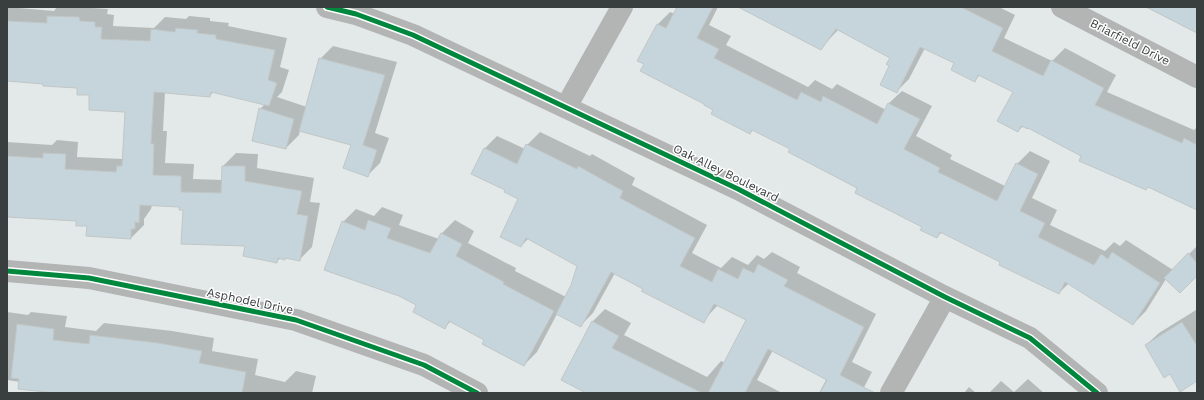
<svg xmlns="http://www.w3.org/2000/svg" width="1204" height="400" font-family="'Work Sans',sans-serif">
	<rect width="100%" height="100%" fill="#e3e9e9"/>
	<g fill="#0003">
		<path d="M7,7L54,11L57,7H92V8L108,9L107,14L114,15L113,26L154,28L165,17L186,19L189,16L210,18V21L229,23L228,26L287,38L280,67L289,70L282,92L277,97L307,107L320,59L333,46L397,62L375,133L389,138L380,163L367,176L353,145L300,130L299,135L286,148L260,109L265,104L214,91L210,96L165,92L163,131H167L165,163L194,164L193,179L222,180L223,166L236,153L258,154L257,168L314,178L310,202L320,203L312,247L299,260L286,257L281,258L277,261L246,245L184,209L180,206L152,205L151,209L144,219V225L131,238L88,225L77,220L7,216V142L52,145L57,140L78,142L77,157L123,159L126,111L78,87L44,83L8,81L7,88Z"/>
		<path d="M678,7H718L709,25L731,36L726,45L808,87L815,80L832,89L837,84L886,110L889,103L902,91L932,106L916,136L952,155L950,159L1005,186L1017,164L1030,151L1050,161L1032,198L1057,210L1050,225L1105,251L1114,242L1120,246L1126,240L1173,270L1197,246V275L1166,279L1146,311L1133,324L1069,283L1059,293L1001,261L942,232L937,237L923,227L859,188L791,149L754,129L750,133L645,64L657,25L670,12L675,14Z"/>
		<path d="M762,7H999L1015,15L1004,38L1052,61L1065,48L1116,75L1107,92L1194,130L1197,127V209L1082,155L1028,127L1023,126L1018,131L1014,91L980,75L975,80L955,62L925,48L909,79L896,92L890,65L891,57L838,30L821,48Z"/>
		<path d="M540,132L590,156L592,154L635,178L632,185L707,225L692,253L721,268L732,257L748,265L757,255L764,259L772,252L800,267L797,273L876,314L852,362L872,372L861,393H819L827,378L773,350L757,380L782,393H588L592,322L605,309L631,323L624,335L707,377L721,361L725,363L747,320L718,305L703,321L615,273L593,313L580,326L557,314L537,352L524,365L486,339L451,321L445,327L417,305L343,222L356,209L374,216L382,207L403,215L399,225L439,239L442,233L455,220L474,231L468,243L516,268L515,271L566,297L572,285L578,265L529,238L521,246L519,198L507,190L484,149L497,136L525,149L527,145Z"/>
		<path d="M1196,310L1197,312V380L1170,373L1146,345L1159,333Z"/>
		<path d="M7,312L28,315L31,312L67,316L65,327L96,331L104,323L172,331L214,338L212,351L258,359L255,375L285,382L296,371L316,376L312,393H63L20,382L7,380Z"/>
		<path d="M1028,379L1044,393H989L1001,381L1014,392Z"/>
		<path d="M969,387L976,393H964Z"/>
	</g>
	<g fill="#c6d5db" stroke="#c1c6c6">
		<path d="M677,7H713L697,38L719,49L714,58L797,100L801,92L821,102L823,96L877,124L888,103L920,119L904,149L940,168L938,172L997,201L1016,163L1038,174L1020,211L1045,223L1038,237L1094,265L1101,254L1108,259L1112,252L1160,283L1133,325L1065,282L1059,294L999,265L1000,262L940,232L937,238L920,230L922,227L855,193L857,188L788,152L790,149L752,130L750,134L711,114L713,110L704,105V104L640,71L644,64L637,61L657,24L666,28Z"/>
		<path d="M738,7H961L1003,28L992,51L1043,76L1051,60L1104,88L1095,105L1182,143L1184,138L1197,145V210L1148,187L1146,190L1079,161L1081,156L1028,128V129L1021,126L1018,132L997,121L1013,92L978,75L975,82L951,70L954,63L920,47L897,93L880,85L889,66L886,64L890,58L836,29L821,50Z"/>
		<path d="M1146,7H1197V33Z"/>
		<path d="M47,16L79,17L80,21L95,22V27H102L101,39L150,41L151,29L175,32L176,28L198,30L197,33L216,35V39L275,50L268,80L277,83L269,106L211,92L210,97L154,92L151,144H154L153,175L181,176V192L221,193L222,166H245V181L302,191L297,214L308,216L300,261L285,258V260L278,258L277,263L243,256L245,246L181,244L183,210H179V207L140,205L139,223L135,222V229H131V239L86,236L87,226H76V221L7,217V156L43,158V153L66,154L65,169L116,172L117,166H122L125,112L89,110V95H77V88L43,86V84L7,81V21L47,23Z"/>
		<path d="M319,58L385,75L363,145L377,150L368,177L343,168L351,145L299,131Z"/>
		<path d="M259,108L294,119L286,149L252,141Z"/>
		<path d="M526,144L577,169L578,166L623,191L620,198L695,238L680,266L712,282L718,269L738,279L743,268L754,273L758,264L788,280L784,286L864,327L840,375L875,393H820L827,380L768,349L745,393H708L746,320L714,304L704,323L641,291L643,289L611,272L581,327L556,314L571,285L577,266L526,238L521,247L500,237L518,199L504,192L505,190L471,174L484,148L517,164Z"/>
		<path d="M368,220L391,228L387,238L430,253L441,233L462,244L456,256L504,282L503,284L554,311L524,366L482,344L484,340L449,321L445,329L413,312L416,305L399,296L324,270L342,221L365,230Z"/>
		<path d="M1188,253L1197,263V276L1180,293L1164,278Z"/>
		<path d="M592,321L619,336L612,348L702,393H586L561,380Z"/>
		<path d="M1182,322L1197,346V381L1180,392L1170,374L1164,378L1145,345Z"/>
		<path d="M17,324L54,329L53,340L89,344L90,335L158,343L202,351L199,363L246,372L242,393H55L18,389L19,379L11,378Z"/>
	</g>
	<g fill="none" stroke-linecap="round" stroke-linejoin="round">
		<g stroke="#b3b4b4" stroke-width="22">
			<path d="M327,7L356,14L413,35L738,189L945,297L1030,338L1097,393"/>
			<path d="M1062,7L1197,77"/>
			<path d="M566,107L622,7"/>
			<path d="M7,271L89,278L296,320L424,365L477,393"/>
			<path d="M891,393L945,297"/>
		</g>
		<g stroke="#fff" stroke-width="8">
			<g id="cycleway">
				<path d="M327,7L356,14L413,35L738,189L945,297L1030,338L1097,393"/>
				<path d="M7,271L89,278L296,320L424,365L477,393"/>
			</g>
		</g>
		<use href="#cycleway" stroke="#00873e" stroke-width="5"/>
	</g>
	<g text-anchor="middle" stroke-width="3" stroke-linejoin="round" paint-order="stroke">
		<g font-size="12" fill="#393e3e" stroke="#fff">
			<text transform="translate(1130 42) rotate(27)" y="4">Briarfield Drive</text>
			<text transform="translate(726 173) rotate(26)" y="4">Oak Alley Boulevard</text>
			<text transform="translate(250 301) rotate(12)" y="4">Asphodel Drive</text>
		</g>
	</g>
	<rect width="1204" height="400" fill="none" stroke="#393e3e" stroke-width="16"/>
</svg>
